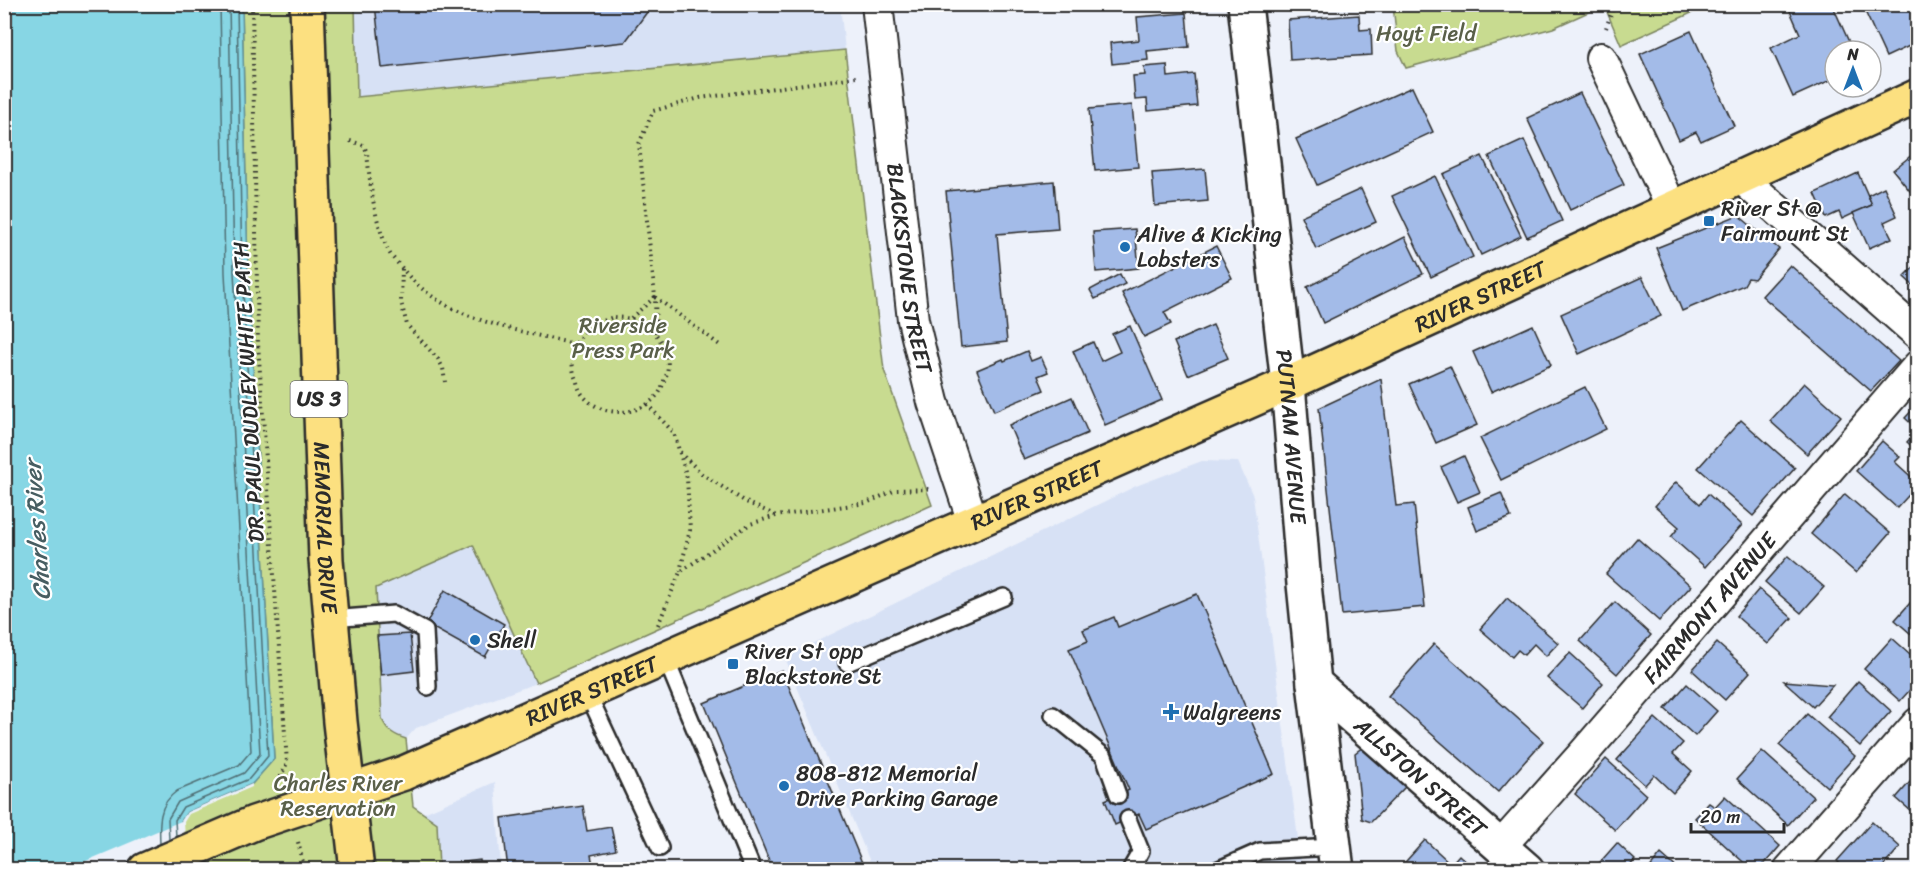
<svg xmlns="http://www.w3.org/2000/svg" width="1922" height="874" font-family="Sriracha,sans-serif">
	<rect width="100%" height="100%" fill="#edf1fa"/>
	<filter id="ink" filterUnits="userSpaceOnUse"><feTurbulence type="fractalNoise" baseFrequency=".0167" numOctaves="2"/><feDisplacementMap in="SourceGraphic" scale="12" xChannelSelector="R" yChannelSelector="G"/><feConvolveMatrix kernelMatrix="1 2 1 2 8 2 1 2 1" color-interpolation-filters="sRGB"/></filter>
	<g filter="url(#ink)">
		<g fill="#d7e1f5">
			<path d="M355,5H840L845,50L356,97Z"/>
			<path d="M1202,461L1238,462L1253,496L1302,869H873L783,653L797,651L1136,486Z"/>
			<path d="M473,545L536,683L416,728L406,739L396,736L386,728L382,719L376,588Z"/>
			<path d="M495,782L501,869H421L417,816Z"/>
		</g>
		<g fill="#c8db90" stroke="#7a835e" stroke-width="1.5">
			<path d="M242,5H355L357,97L845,50L884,370L932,505L536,683L473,545L376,588L382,719C387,731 394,735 406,739L413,806L437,823L439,869H184L181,821L187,812L252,784L274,759L248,272Z"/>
			<path d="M1393,5V4L1709,5L1621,45L1604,5L1553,28L1406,68L1398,51Z"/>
		</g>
		<path fill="#87d6e4" stroke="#62929a" stroke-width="1.5" d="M5,5H242L248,272L274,759L252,784L187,812L181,821L184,869L5,870Z"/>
		<path fill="#edf1fa" d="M252,784V787L189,814L184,822L187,870L67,869L181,821L187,812Z"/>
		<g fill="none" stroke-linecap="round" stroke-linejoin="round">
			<g stroke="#506f75" stroke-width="1.5">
				<path d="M176,837L175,820L183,807L249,779L268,756L242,272L237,4"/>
				<path d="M169,840L168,819L178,802L244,773L260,754L234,272L229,4"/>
				<path d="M160,844C159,824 158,804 177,791L239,765L251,751L225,273L220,4"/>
			</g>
		</g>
		<g fill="#a3bbe8" stroke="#2b2b2b" stroke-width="1.5">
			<path d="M375,4H653L625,42L382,68Z"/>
			<path d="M1787,4H1832L1853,51H1835V78L1793,97L1771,48L1800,34Z"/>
			<path d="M1867,4H1918V42L1886,57L1863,7Z"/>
			<path d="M1186,13L1189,47L1147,51L1148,60L1112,64L1110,43L1139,40L1137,17Z"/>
			<path d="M1359,15L1360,30L1371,29L1372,55L1290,60L1288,20Z"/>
			<path d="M1691,31L1734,126L1701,141L1696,132L1679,140L1640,54Z"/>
			<path d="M1167,65L1168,77L1194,74L1197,106L1148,111L1147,99L1135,100L1133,76L1145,75L1144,67Z"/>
			<path d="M1412,87L1433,132L1317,185L1296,139Z"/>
			<path d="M1580,93L1624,185L1570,210L1527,118Z"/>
			<path d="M1132,105L1138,167L1095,171L1089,109Z"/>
			<path d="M1524,140L1562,221L1527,237L1489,156Z"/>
			<path d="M1918,150V201L1893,170Z"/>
			<path d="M1482,156L1521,236L1481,255L1443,174Z"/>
			<path d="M1205,169L1208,201L1155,206L1152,173Z"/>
			<path d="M1858,173L1872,205L1842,219L1839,212L1826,218L1815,193Z"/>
			<path d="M1435,176L1473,257L1431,277L1392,196Z"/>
			<path d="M1054,181L1058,229L997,234L1007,342L961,347L946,191Z"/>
			<path d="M1884,187L1897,216L1884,222L1892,238L1869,248L1853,213L1872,205L1868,195Z"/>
			<path d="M1361,189L1376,222L1316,249L1301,216Z"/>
			<path d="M1738,215L1779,249L1754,279L1748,278L1744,285L1682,311L1656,248Z"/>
			<path d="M1135,229L1139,268L1096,272L1093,232Z"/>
			<path d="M1405,237L1423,274L1323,323L1307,287Z"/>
			<path d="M1216,246L1232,278L1164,312L1171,324L1144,337L1122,293Z"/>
			<path d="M1918,263V290L1904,277Z"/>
			<path d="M1790,265L1899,361L1871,391L1762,296Z"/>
			<path d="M1120,274L1125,284L1095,299L1090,290Z"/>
			<path d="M1642,277L1661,316L1579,354L1561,314Z"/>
			<path d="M1213,325L1228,358L1188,375L1174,342Z"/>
			<path d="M1533,325L1551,365L1491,392L1473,352Z"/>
			<path d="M1130,326L1162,400L1105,425L1073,351L1093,342L1101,361L1120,352L1112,334Z"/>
			<path d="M1027,351L1031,361L1041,357L1048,372L1038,376L1044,390L994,411L977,370L1003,359L1004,361Z"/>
			<path d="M1450,366L1477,425L1436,443L1409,384Z"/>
			<path d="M1381,379L1396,506L1414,504L1425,607L1342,615L1319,408Z"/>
			<path d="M1804,383L1841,416L1807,454L1770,421Z"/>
			<path d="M1585,387L1606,429L1501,480L1480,438Z"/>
			<path d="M1072,397L1088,433L1024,460L1009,425Z"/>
			<path d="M1918,404V430L1905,418Z"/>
			<path d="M1741,420L1795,468L1753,516L1698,468Z"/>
			<path d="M1918,430V452L1907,442Z"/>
			<path d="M1882,441L1900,457L1895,462L1918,483V485L1897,508L1856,471Z"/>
			<path d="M1464,456L1480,492L1457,502L1441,467Z"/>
			<path d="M1676,482L1700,504L1708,494L1742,525L1705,567L1671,537L1679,527L1655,506Z"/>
			<path d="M1501,493L1511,517L1477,531L1468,507Z"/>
			<path d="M1845,494L1890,533L1856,573L1811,534Z"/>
			<path d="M1637,538L1691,586L1659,621L1606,574Z"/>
			<path d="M1788,556L1824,587L1801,613L1765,582Z"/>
			<path d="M1759,589L1792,618L1768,644L1736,616Z"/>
			<path d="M445,590L504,624L485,657L426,624Z"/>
			<path d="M1197,594L1274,774L1146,829L1139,814L1115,825L1105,800L1129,790L1069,649L1088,641L1083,630L1114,617L1118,627Z"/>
			<path d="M1918,594V640L1895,620Z"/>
			<path d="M1507,598L1558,643L1546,656L1534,644L1524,655L1518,650L1512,657L1480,629Z"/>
			<path d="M1615,602L1651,635L1617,674L1580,641Z"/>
			<path d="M410,634L414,671L381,675L377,636Z"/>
			<path d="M1892,638L1918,661V681L1900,701L1864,669Z"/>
			<path d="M1717,643L1750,672L1725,700L1692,670Z"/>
			<path d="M1434,644L1543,741L1498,792L1388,696Z"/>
			<path d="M1570,653L1603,683L1582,708L1547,678Z"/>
			<path d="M782,670L865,870H773L704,703Z"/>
			<path d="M1784,681L1833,685L1813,707Z"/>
			<path d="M1858,681L1891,711L1860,746L1827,717Z"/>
			<path d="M1687,684L1717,711L1695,736L1665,709Z"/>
			<path d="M1807,714L1855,756L1827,787L1779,745Z"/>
			<path d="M1655,718L1683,743L1673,754L1692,771L1673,793L1654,775L1645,785L1617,760Z"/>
			<path d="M1363,747L1406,786L1371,822L1362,819L1355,753Z"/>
			<path d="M1762,751L1813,797L1788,825L1737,779Z"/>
			<path d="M1606,759L1646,795L1615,830L1575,794Z"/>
			<path d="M1910,782L1918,788V817L1896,798Z"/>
			<path d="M1725,796L1780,846L1759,870H1752L1695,818L1709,803L1715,807Z"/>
			<path d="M583,806L587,831L611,827L616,850L591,855L594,870H508L502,818Z"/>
			<path d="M1872,822L1900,847L1880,870H1846L1837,861Z"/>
			<path d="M1425,840L1451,864L1459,855L1475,870H1398Z"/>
			<path d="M1617,843L1635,860L1626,870H1593Z"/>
			<path d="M1661,854L1679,870H1648Z"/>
			<path d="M480,860L481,870H443L442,865Z"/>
		</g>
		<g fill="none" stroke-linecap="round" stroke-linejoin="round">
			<g stroke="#2b2b2b" stroke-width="20">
				<g id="lane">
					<path d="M331,619L394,614L425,631L428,687"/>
					<path d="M665,657L753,870"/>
					<path d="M847,663L1004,597"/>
					<path d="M587,692L660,848"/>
					<path d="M1053,715L1104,756L1118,795"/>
					<path d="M1128,819L1141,851L1130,870"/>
					<path d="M1217,870L1260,851L1334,847"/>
				</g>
			</g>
			<g stroke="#2b2b2b" stroke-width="34">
				<g id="street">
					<path id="s1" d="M877,4L913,320L933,402L973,522"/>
					<path d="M1601,58L1672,208"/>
					<path d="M1740,177L1918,334"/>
					<path id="s2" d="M1500,847L1583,754L1918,366"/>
					<path d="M1789,870L1918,723"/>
				</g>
			</g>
			<g stroke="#2b2b2b" stroke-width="38">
				<g id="secondary">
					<path id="s3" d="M1245,4L1288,384L1304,584L1314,683L1337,870"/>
					<path id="s4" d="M1314,683L1527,870"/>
				</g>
			</g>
			<g stroke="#2b2b2b" stroke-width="38">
				<g id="primary">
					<path id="s5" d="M145,870L254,823L404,773L1288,384L1918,96"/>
				</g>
			</g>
			<g stroke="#2b2b2b" stroke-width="38">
				<g id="highway">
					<path id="s6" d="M307,4L326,560L340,722L357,870"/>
				</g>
			</g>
			<g stroke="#2b2b2b" stroke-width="4" stroke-dasharray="1.5 4.5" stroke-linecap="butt">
				<path d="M252,4L258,344L287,763L281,776L282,779"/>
				<path d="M1606,28L1612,11L1617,4"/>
				<path d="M350,141L363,145L367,152C370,185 374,219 388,250C391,257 397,262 402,268C442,320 514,329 574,344"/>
				<path d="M402,269L401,302L407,325L438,359L443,368L445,382"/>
				<path d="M614,317C623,318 633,318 641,322C659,331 673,357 666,376C663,382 662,389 659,393C640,419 596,418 580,391C578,387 577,381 575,377C565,345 584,326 614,317Z"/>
				<path d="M631,318L655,297L639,144L653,111L700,98L856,77"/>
				<path d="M656,333L655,297L721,346"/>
				<path d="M647,404L674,433L687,478L690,530L680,571"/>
				<path d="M680,452L702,474L746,502L775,515"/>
				<path d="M658,625L680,572L750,524L776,516L866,503L896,490L930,489"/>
				<path d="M298,842L304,866L301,870"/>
			</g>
			<use href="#lane" stroke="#fff" stroke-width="15"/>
			<use href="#street" stroke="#fff" stroke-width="30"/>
			<use href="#secondary" stroke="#fff" stroke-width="33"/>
			<use href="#primary" stroke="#fce080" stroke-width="33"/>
			<use href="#highway" stroke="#fce080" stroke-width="33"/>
		</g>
	</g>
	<g fill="#1f6fb2" stroke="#fff" stroke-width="2">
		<rect x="1703" y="215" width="12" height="12" rx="3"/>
		<circle cx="1125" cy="247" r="6"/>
		<circle cx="475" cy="640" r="6"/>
		<rect x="727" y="658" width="12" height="12" rx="3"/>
		<path d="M1168 703h6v6h6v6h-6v6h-6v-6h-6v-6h6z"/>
		<circle cx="784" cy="786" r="6"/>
	</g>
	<g text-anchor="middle" stroke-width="4.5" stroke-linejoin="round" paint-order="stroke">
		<rect fill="#fff" stroke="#6b6b6b" stroke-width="1.5" x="290.5" y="381" width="57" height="36" rx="4.5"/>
		<g font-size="21" font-weight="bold" fill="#2b2b2b">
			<text x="319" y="406">US 3</text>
		</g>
		<g font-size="22" fill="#5a6049" stroke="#fff">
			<text x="1426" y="41">Hoyt Field</text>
			<text x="623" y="333">Riverside<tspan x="623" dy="25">Press Park</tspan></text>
			<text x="338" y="791">Charles River<tspan x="338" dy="25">Reservation</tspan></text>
		</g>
		<g font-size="22" fill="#2b2b2b" stroke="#fff" text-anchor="start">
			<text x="1721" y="216">River St @<tspan x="1721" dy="25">Fairmount St</tspan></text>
			<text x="1137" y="242">Alive &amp; Kicking<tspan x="1137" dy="25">Lobsters</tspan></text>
			<text x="487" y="648">Shell</text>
			<text x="745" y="659">River St opp<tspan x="745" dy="25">Blackstone St</tspan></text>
			<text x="1183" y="720">Walgreens</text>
			<text x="796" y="781">808-812 Memorial<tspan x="796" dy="25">Drive Parking Garage</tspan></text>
		</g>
		<g font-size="22" fill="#2b2b2b" stroke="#fff">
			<text dy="8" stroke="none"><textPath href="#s1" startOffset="266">BLACKSTONE STREET</textPath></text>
			<text dy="8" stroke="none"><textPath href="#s5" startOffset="1454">RIVER STREET</textPath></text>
			<text transform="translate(248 392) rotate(-93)" y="8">DR. PAUL DUDLEY WHITE PATH</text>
			<text dy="8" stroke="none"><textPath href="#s3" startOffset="435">PUTNAM AVENUE</textPath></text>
			<text dy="8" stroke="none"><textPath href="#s5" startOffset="968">RIVER STREET</textPath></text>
			<text dy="8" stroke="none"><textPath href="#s6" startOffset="524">MEMORIAL DRIVE</textPath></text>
			<text dy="8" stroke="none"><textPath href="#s2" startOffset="318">FAIRMONT AVENUE</textPath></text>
			<text dy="8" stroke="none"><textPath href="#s5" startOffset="482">RIVER STREET</textPath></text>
			<text dy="8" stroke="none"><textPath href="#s4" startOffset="142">ALLSTON STREET</textPath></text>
		</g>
		<g font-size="24" font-style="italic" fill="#475e62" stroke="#fff">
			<text transform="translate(37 530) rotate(-94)" y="8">Charles River</text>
		</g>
	</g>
	<rect width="1922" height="874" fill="none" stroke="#fff" stroke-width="24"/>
	<rect x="12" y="12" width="1898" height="850" fill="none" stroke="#2b2b2b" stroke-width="2" filter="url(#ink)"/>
	<g transform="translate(1853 69)"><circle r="28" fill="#ffffff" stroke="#aaaaaa" stroke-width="1.5"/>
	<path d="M0-4.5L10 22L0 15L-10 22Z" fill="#1f6fb2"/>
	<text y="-9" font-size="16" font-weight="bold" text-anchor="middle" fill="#2b2b2b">N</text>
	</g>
	<path d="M1691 823v9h93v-9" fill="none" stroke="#2b2b2b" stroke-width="3"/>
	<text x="1700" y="823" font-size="18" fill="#2b2b2b" stroke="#ffffff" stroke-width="4.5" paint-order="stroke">20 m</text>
</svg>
